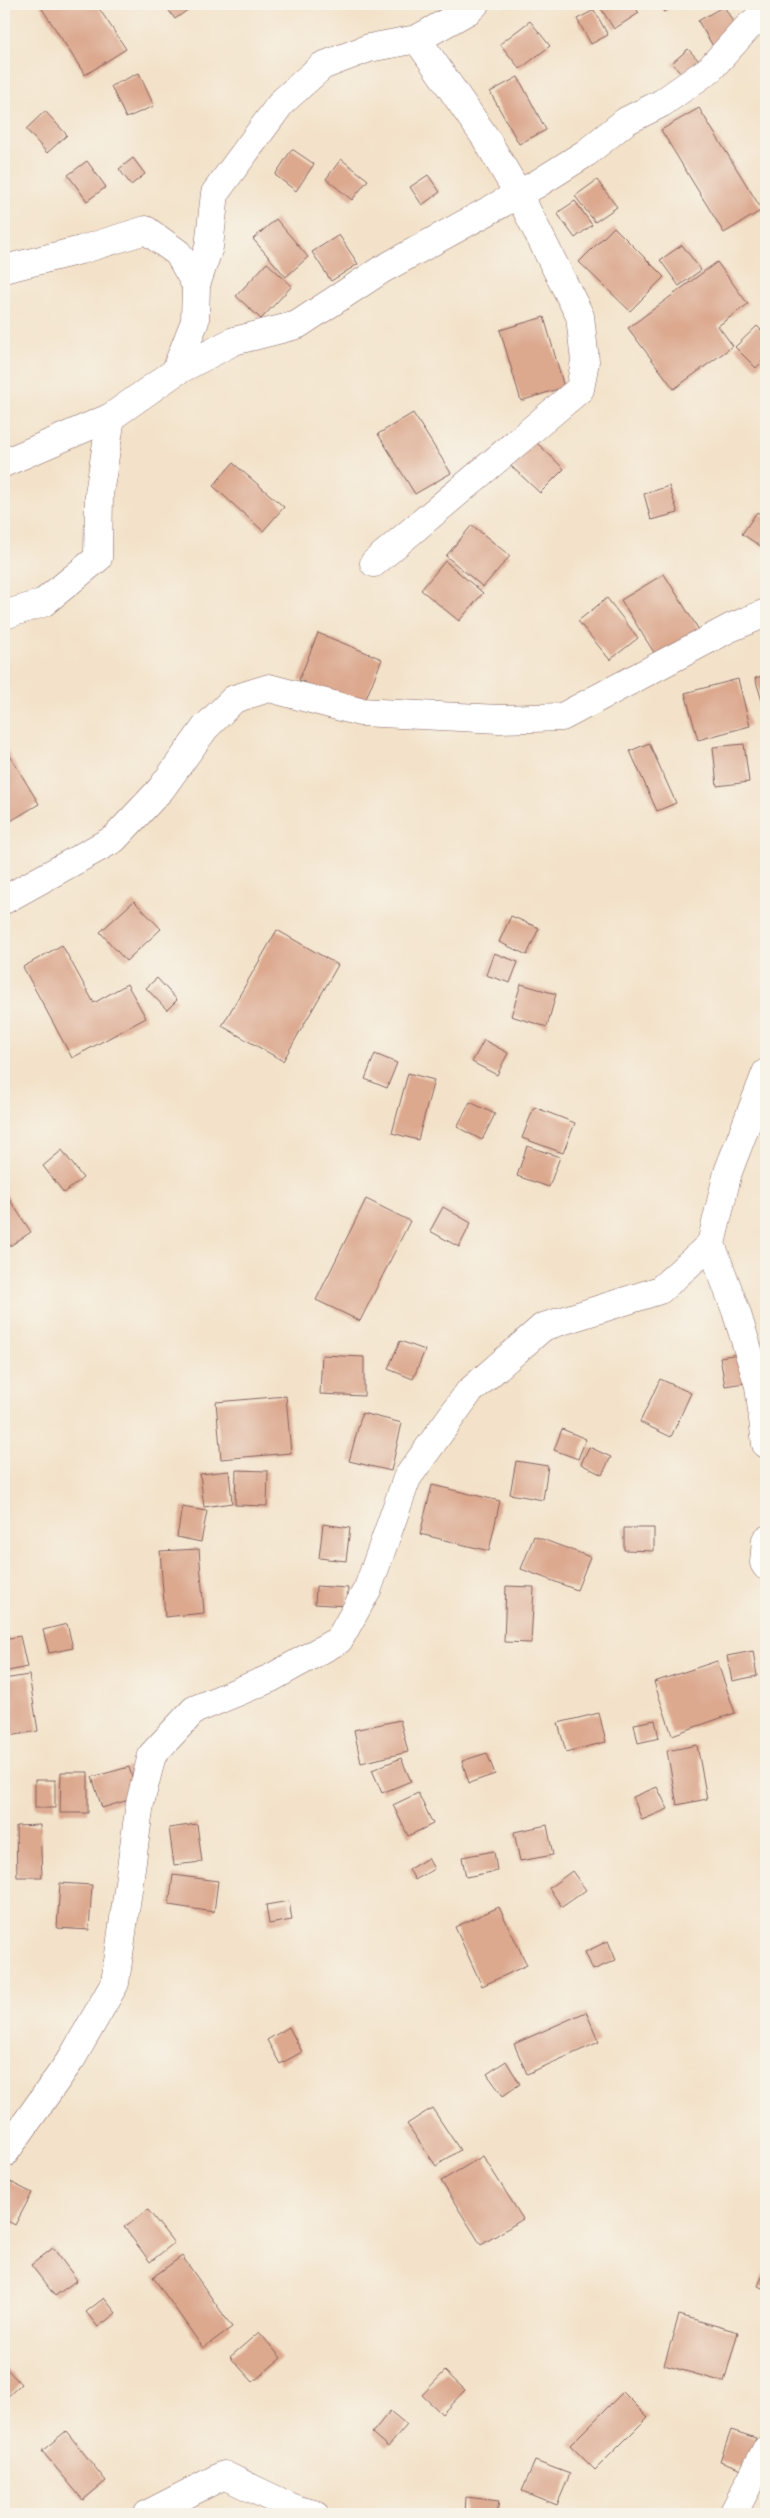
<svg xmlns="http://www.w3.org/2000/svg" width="770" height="2518" font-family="Sriracha,sans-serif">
	<rect width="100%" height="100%" fill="#f7f3e8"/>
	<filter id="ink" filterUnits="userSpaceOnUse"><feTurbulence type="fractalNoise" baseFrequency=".02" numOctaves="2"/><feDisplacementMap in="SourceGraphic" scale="10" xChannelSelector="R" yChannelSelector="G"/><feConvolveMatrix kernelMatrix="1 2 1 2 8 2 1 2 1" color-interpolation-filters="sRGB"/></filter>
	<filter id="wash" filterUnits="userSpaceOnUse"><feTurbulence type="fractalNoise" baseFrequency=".0096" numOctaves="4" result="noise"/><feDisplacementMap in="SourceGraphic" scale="20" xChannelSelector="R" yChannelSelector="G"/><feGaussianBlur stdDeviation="1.12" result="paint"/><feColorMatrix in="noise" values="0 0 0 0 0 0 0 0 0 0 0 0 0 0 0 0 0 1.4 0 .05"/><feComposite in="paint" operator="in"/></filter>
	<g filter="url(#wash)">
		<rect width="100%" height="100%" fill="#f3e2c9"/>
		<g id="blocks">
			<g fill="#dca88e">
				<path d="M39,4H96L126,49L85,75Z"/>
				<path d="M164,4H196L175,19Z"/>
				<path d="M598,4H633L639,13L614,29Z"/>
				<path d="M657,4H674L665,12Z"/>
				<path d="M724,6L738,31L713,46L698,21Z"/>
				<path d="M594,10L608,35L591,44L577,19Z"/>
				<path d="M530,21L550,46L520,69L500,44Z"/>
				<path d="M688,49L702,64L686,78L672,63Z"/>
				<path d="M139,73L154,106L126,118L111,86Z"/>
				<path d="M518,77L546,130L519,144L490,92Z"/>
				<path d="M699,108L762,210L724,233L661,130Z"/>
				<path d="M45,111L67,135L47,153L26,129Z"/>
				<path d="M292,149L314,164L296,191L275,175Z"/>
				<path d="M133,158L145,174L131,185L119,169Z"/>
				<path d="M341,159L368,180L352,200L326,179Z"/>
				<path d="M87,161L106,187L87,201L68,175Z"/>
				<path d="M428,175L440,192L422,205L410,187Z"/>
				<path d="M597,180L617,207L595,222L575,196Z"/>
				<path d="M575,201L592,225L575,238L557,213Z"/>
				<path d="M276,219L308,257L286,277L253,239Z"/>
				<path d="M614,227L664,277L630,311L579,262Z"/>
				<path d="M339,235L358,264L331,281L312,252Z"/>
				<path d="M682,245L701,270L679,286L660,260Z"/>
				<path d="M717,262L748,304L718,326L733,346L674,389L628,328Z"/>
				<path d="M267,263L292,286L261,319L236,296Z"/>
				<path d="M544,317L564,387L521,401L500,330Z"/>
				<path d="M757,326L766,335V358L756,368L735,347Z"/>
				<path d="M413,413L451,473L415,494L378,434Z"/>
				<path d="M535,441L564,469L540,493L510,465Z"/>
				<path d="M233,463L284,507L263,531L213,486Z"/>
				<path d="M669,486L678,513L651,520L644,494Z"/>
				<path d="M757,512L766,518V541L762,547L742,534Z"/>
				<path d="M472,525L510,556L483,587L446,556Z"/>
				<path d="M445,561L483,593L459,621L421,590Z"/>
				<path d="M664,574L702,635L660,662L621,600Z"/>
				<path d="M607,598L638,638L610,660L578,621Z"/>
				<path d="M318,633L382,659L363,706L299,680Z"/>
				<path d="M766,675V703L763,704L755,678Z"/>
				<path d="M738,679L750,726L698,740L685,693Z"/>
				<path d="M649,743L676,803L657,811L630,751Z"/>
				<path d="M744,744L749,782L717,786L713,747Z"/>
				<path d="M4,746L39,804L4,825Z"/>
				<path d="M134,901L161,929L126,961L100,932Z"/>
				<path d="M511,916L539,928L527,955L499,942Z"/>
				<path d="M277,930L338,965L283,1061L222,1026Z"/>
				<path d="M62,945L94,1003L127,984L146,1018L72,1058L23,967Z"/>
				<path d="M494,953L518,962L510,983L486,975Z"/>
				<path d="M157,978L177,1000L167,1010L146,988Z"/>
				<path d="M521,984L556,994L547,1027L511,1016Z"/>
				<path d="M484,1040L508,1053L497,1075L472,1062Z"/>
				<path d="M375,1054L397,1063L387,1088L365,1079Z"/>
				<path d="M408,1073L434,1080L418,1140L392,1133Z"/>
				<path d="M470,1102L495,1114L482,1140L457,1127Z"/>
				<path d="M534,1107L575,1123L563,1153L522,1138Z"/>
				<path d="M527,1146L560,1157L549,1187L517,1176Z"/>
				<path d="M62,1150L83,1178L64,1193L43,1166Z"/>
				<path d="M4,1191L31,1232L4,1250Z"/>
				<path d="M366,1199L410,1221L360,1321L316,1300Z"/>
				<path d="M443,1207L471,1223L459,1247L430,1231Z"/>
				<path d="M400,1341L425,1350L413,1379L388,1369Z"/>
				<path d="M745,1353L750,1382L725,1386L720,1357Z"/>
				<path d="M322,1355L364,1357V1396L320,1394Z"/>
				<path d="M660,1379L691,1393L671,1437L640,1422Z"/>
				<path d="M286,1396L291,1453L221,1459L216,1402Z"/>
				<path d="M362,1413L402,1423L391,1471L349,1461Z"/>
				<path d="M562,1429L586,1439L578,1459L554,1450Z"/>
				<path d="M589,1447L611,1457L602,1475L581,1464Z"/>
				<path d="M516,1461L548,1466L543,1500L510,1494Z"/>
				<path d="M236,1470L268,1471L267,1506L235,1505Z"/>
				<path d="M229,1471L232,1503L204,1507L200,1474Z"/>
				<path d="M432,1485L500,1501L489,1551L420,1534Z"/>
				<path d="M182,1507L207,1511L201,1542L177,1537Z"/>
				<path d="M323,1524L350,1528L346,1561L319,1558Z"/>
				<path d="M624,1528H654V1551L624,1550Z"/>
				<path d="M534,1536L590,1557L577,1590L521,1569Z"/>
				<path d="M199,1549L204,1613L165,1617L160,1551Z"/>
				<path d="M316,1586L348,1588L347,1606L315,1604Z"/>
				<path d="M506,1586L534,1587L531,1643L504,1642Z"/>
				<path d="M67,1624L73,1648L49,1653L43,1630Z"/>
				<path d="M20,1636L27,1667L4,1672V1639Z"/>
				<path d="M753,1651L757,1676L732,1681L727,1656Z"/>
				<path d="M717,1661L735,1713L672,1735L654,1682Z"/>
				<path d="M29,1675L38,1731L4,1737V1679Z"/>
				<path d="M599,1713L606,1742L566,1752L558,1723Z"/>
				<path d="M400,1720L408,1752L361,1763L354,1730Z"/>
				<path d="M655,1720L659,1738L638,1743L634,1724Z"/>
				<path d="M697,1745L707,1799L677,1805L667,1751Z"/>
				<path d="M487,1753L495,1774L469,1783L462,1761Z"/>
				<path d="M401,1758L411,1781L382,1793L372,1770Z"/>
				<path d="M129,1767L138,1797L102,1808L92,1777Z"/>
				<path d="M61,1772H88V1813H60Z"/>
				<rect x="35" y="1780" width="20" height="28"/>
				<path d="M657,1787L668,1809L642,1820L633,1797Z"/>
				<path d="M418,1793L433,1824L408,1836L393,1805Z"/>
				<path d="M197,1824L202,1862L174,1865L169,1828Z"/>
				<path d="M40,1825L42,1877H17L16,1826Z"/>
				<path d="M547,1825L553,1855L520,1861L514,1832Z"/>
				<path d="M494,1851L497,1871L466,1877L462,1857Z"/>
				<path d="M428,1858L434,1869L415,1880L409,1869Z"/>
				<path d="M572,1871L586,1890L562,1907L549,1888Z"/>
				<path d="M173,1875L218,1881L214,1912L169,1905Z"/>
				<path d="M60,1883L92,1885L89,1930L57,1928Z"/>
				<path d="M289,1901L292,1920L269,1924L266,1905Z"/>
				<path d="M499,1907L527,1965L482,1986L455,1927Z"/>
				<path d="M608,1941L616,1960L593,1970L585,1952Z"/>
				<path d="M586,2012L599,2042L527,2074L514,2044Z"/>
				<path d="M289,2027L302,2052L280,2064L267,2040Z"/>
				<path d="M506,2061L520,2084L503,2096L487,2074Z"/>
				<path d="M432,2108L460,2150L436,2166L407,2124Z"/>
				<path d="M483,2156L523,2219L481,2245L441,2181Z"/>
				<path d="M7,2180L32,2193L15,2225L4,2219V2186Z"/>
				<path d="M148,2210L174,2243L150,2262L124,2227Z"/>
				<path d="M53,2248L77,2280L55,2296L31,2265Z"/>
				<path d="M182,2256L232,2327L203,2348L153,2277Z"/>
				<path d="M766,2268V2290L758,2286Z"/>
				<path d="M104,2298L116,2313L98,2327L86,2312Z"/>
				<path d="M679,2315L738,2332L724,2382L664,2365Z"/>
				<path d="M259,2332L281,2358L253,2382L230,2357Z"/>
				<path d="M4,2366L21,2384L4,2400Z"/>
				<path d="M445,2371L465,2390L442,2414L422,2395Z"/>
				<path d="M623,2392L648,2417L595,2470L570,2445Z"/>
				<path d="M390,2411L407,2425L388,2447L372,2433Z"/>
				<path d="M731,2430L756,2438L745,2470L720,2461Z"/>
				<path d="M66,2431L106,2481L83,2500L42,2451Z"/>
				<path d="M535,2461L570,2474L557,2505L522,2491Z"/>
				<path d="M466,2497L499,2501L497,2514H465Z"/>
				<path d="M194,2508L197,2514H180Z"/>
			</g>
		</g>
	</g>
	<g filter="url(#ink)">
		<use href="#blocks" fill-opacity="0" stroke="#856362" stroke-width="1"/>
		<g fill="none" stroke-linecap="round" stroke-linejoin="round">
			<g stroke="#856362" stroke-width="29">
				<g id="street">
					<path d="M4,269L81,250L146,230L178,253L196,285"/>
					<path d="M175,372L234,341L297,325L381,270L537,184L586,153L626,121L662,103L710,69L747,28L766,12"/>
					<path d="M4,463L111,417"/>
					<path d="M374,563L580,389L585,361L580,316L519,195L485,137L417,39"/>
					<path d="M4,615L43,603L98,558L99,494L111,417L175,372L195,321L196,285L209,247L215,193L282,102L322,66L369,48L417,39L469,10L475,4"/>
					<path d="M4,900L114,839L161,789L205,728L234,699L269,688L360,712L499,719L562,717L730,628L766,613"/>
					<path d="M766,1073L728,1172L711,1244L736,1311L759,1386L766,1444"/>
					<path d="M766,1540L764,1563L766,1566"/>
					<path d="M4,2154L72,2058L115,1983L140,1803L152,1755L194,1710L271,1678L339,1640L368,1588L407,1478L469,1392L543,1327L660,1290L711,1244"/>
					<path d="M148,2514L224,2475L295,2509L314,2514"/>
					<path d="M733,2514L766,2450"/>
				</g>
			</g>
			<use href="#street" stroke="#fff" stroke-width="28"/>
		</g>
	</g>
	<rect width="770" height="2518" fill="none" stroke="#f7f3e8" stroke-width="20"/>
</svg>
